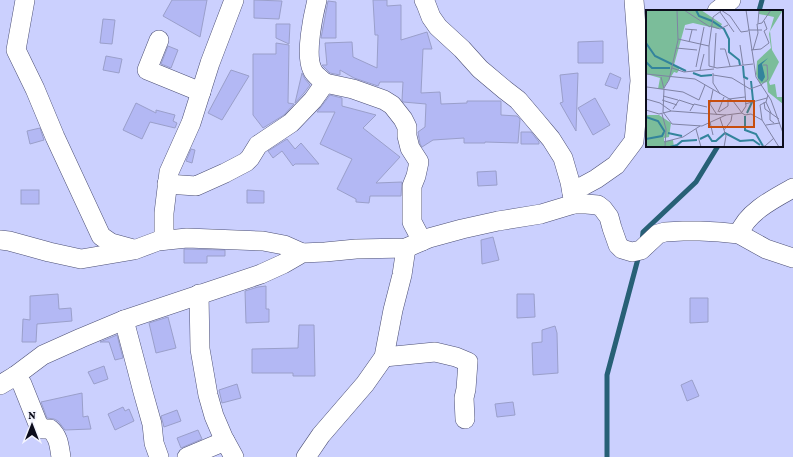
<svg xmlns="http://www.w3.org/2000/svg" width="793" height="457" font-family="'Crimson Pro',serif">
	<rect width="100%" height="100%" fill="#cbd0fe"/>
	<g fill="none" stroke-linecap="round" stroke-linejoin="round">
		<g stroke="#276076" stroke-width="5">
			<path d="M759,11L762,0"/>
			<path d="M642,242L643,232L696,182L718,146"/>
			<path d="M607,457V375L639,255"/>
		</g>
	</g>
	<g fill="#b3b8f4" stroke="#9a9fca">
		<path d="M172,0H207L200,37L163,16Z"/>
		<path d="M254,0L282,1L279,19L254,18Z"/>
		<path d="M373,0H387V6L401,5V40L427,32L432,49H423L421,93L440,92L441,104L467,103V101H501V115L517,116L520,119L518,143L485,142V143H464V138L433,140L422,147L420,144L418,132L425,127L426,104L403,102L402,100L403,82H380L378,86L354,78L340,70V75L330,73L322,65H327L325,43L352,42L353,57L377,68L378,35H375Z"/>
		<path d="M328,1L336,2V38H321Z"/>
		<path d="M103,19L115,20L112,44L100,43Z"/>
		<path d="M276,24H290L289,44L276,38Z"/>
		<path d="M603,41V63H578V42Z"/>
		<path d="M276,43L289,45L288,103L294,104L284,115L263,128L253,115V54H276Z"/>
		<path d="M168,46L178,50L171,68L161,64Z"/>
		<path d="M106,56L122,59L119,73L103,70Z"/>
		<path d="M231,70L249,76L222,120L208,113Z"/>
		<path d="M302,73L305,79L310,85L304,93L295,103Z"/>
		<path d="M578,73L576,131L560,103L563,102L560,75Z"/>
		<path d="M610,73L621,78L617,89L605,85Z"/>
		<path d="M330,95L342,98V106L376,115L363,128L400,157L376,183L402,182L401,196H370L369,203L356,202V199L337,189L352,159L320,144L335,112H317Z"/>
		<path d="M595,98L610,125L593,135L578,108Z"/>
		<path d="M136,103L156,113V110L175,115L173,121L177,123L175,128L150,122L142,139L123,130Z"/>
		<path d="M40,128L44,140L30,144L27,131Z"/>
		<path d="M521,132H531L539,142V144H521Z"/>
		<path d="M287,139L295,149L301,143L319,164H295L293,166L282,151L273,158L268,151Z"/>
		<path d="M191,149L195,150L192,163L186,161Z"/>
		<path d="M496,171L497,185L478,186L477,172Z"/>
		<rect x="21" y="190" width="18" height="14"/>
		<path d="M247,190L264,191V203H247Z"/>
		<path d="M493,237L499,260L482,264L481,240Z"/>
		<path d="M184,249L225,250V256H207V263H184Z"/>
		<path d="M266,286V309H269V322L246,323L245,291L258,287Z"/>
		<path d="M58,294L59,309L71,308L72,321L37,324L36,342H22L23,319L30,320V296Z"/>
		<path d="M517,294H534L535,317L517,318Z"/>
		<path d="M690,298H708V322L690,323Z"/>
		<path d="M168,317L176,348L156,353L149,323Z"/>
		<path d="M299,325H314L315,376H293V373H252V349L298,348Z"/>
		<path d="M555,326L557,333L558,373L533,375L532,343L542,342V330Z"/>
		<path d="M117,335L123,358L115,360L109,342H100Z"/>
		<path d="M104,366L108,379L94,384L88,372Z"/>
		<path d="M692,380L699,396L687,401L681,385Z"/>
		<path d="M237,384L241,398L222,403L219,390Z"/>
		<path d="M82,393L83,417L88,416L91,429L65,430L58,421L54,419L47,418L41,402Z"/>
		<path d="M513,402L515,415L497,417L495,404Z"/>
		<path d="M123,407L125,411L129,409L134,421L115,430L108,414Z"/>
		<path d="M177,410L181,421L164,427L161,416Z"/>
		<path d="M198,430L202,439L181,448L177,438Z"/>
	</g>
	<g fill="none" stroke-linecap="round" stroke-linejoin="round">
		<g stroke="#4c4f75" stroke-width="20">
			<g id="street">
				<path d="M25,0L16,50L35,89L55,137L101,236L111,243L133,249"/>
				<path d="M424,0L426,4L431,17L438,27L462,49L480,69L505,90L518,100L535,120L551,139L563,158L570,182L574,204"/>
				<path d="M717,11L731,0"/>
				<path d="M159,40L147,70L201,92"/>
				<path d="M325,83L353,89L384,100L392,105L403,119L407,127V136L410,148L419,162L416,176L412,186V222L422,241"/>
				<path d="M167,184L196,186L225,173L246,162L250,158L258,145L291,123L313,100L325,83C321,79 314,75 312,69C305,54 313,16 317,0"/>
				<path d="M572,192L596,179L616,165L634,141L640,81L634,0"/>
				<path d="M739,234C746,213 773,199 793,188"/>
				<path d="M0,240L9,241L49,252L81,259L134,250L158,241L187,238L263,241L284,245L302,253"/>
				<path d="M164,240V213L169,172L191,123L210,63L234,0"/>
				<path d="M199,294L200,349L208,395L214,416L223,437L234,457"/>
				<path d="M124,320L137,369L143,392L152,424L154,443L159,457"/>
				<path d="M384,357L435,352L456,357L468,362L466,389L464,398L465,419"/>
				<path d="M15,376L22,384L38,424L43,429H50C59,437 59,445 61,457"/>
				<path d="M0,385L15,376L43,355L81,338L124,320L261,274L283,264L302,253L325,252L356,249L406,248L429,238L462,229L498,221L541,214L574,204H586L598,205L603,209L609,217L612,228L618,245L622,249L632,252L641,250L658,234L665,232L683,231H700L719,232L739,234L766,249L793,258"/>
				<path d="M187,457L225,441"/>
				<path d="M306,457L321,435L365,384L384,357L393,310L402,275L406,248"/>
			</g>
		</g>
		<use href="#street" stroke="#fff" stroke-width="19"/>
	</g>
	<g transform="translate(646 10)">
		<rect width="137" height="137" fill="#cbd0fe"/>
		<path d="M0,0H55L76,14L73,19L47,13L39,15L28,55L33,57V60L31,63L28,62L17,79H12L14,68L0,64ZM113,0H137L124,21L126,40L133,52L123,72L124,75L129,74L131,87H137V94L122,82L121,72L114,74L110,64L111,51L125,38L123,24L128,7L113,4ZM0,105H13L25,113L23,127L18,128V131L27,130L28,137H0Z" fill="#7bbd9a"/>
		<path d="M122,48L116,54L119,67L116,72L112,68V55Z" fill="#33849c"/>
		<path fill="none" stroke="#33849c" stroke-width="2" d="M50,0L53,6L66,11L78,19L83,29V42L93,50L94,55M0,33L9,46L40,61M0,52L6,58H24M97,56L98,67L102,69M47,63L55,66L66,65M101,103L107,90L105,71M99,106V120L110,124L117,136M0,107L12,111L19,122M22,123L36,126M0,129L16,126L18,122M54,129L62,125L66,131H70L79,123L94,131L107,130L114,135M24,137L31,135L36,131L51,130"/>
		<path fill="none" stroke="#7f82a4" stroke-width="1" d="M38,0L64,17M75,0L84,6L95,22L102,21M100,0L110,67L125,90L137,123M74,2L88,22M112,13L113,0M64,16L74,19L82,15M39,19L51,20M102,20H116M32,29L63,36V56L71,58L107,54M43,32L46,20M94,35L97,55M63,36L67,7L75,1M30,38L51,40M74,39H79L84,56M105,40L115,39L123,33L118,21L121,19L118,11M107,40L112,23L111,14L116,13L125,0M50,57L58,17M68,57L70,23M26,58L38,62L68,59M54,60L58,44M67,63V73L74,84M0,64L49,69L87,91L96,103M67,65L86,68L104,79L115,75M15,67L18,79L17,102L26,114L56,116L80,105L96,103L99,105L105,104L116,110L133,137M115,75L122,69L121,55H117M1,77L37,82L53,90L59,75M18,78L23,70L32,30L31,0M67,80L64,94L71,105M17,86L32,90M0,89L14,93L25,101L80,105M83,89L99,87M16,90L31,95M118,92L119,99L133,109M120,92L125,103M99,94L121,88M27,99L33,90L48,95M0,100L13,104L25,101M44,101L48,94L61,97M72,102L78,87M73,102L82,96V89M96,102L100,96L98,68M124,102V110L128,113M16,104L20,119L19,137M74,108L80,126L78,137M116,110L114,95L120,92L122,85M64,112L67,125M120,115L134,113M50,119L55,137M78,120L85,111L86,105M18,132L37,127L54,116M108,137L119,136L128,128"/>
		<path fill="#c74e0e" fill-opacity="0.15" stroke="#c74e0e" stroke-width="2" d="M63,91H108V117H63Z"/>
		<rect width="137" height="137" fill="none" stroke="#0c0d1c" stroke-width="2"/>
	</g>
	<g transform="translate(32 425)" stroke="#f3f4fe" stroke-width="3" paint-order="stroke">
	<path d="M0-3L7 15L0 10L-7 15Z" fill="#0c0d1c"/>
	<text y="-6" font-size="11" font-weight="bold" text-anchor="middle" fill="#0c0d1c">N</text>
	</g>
</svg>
